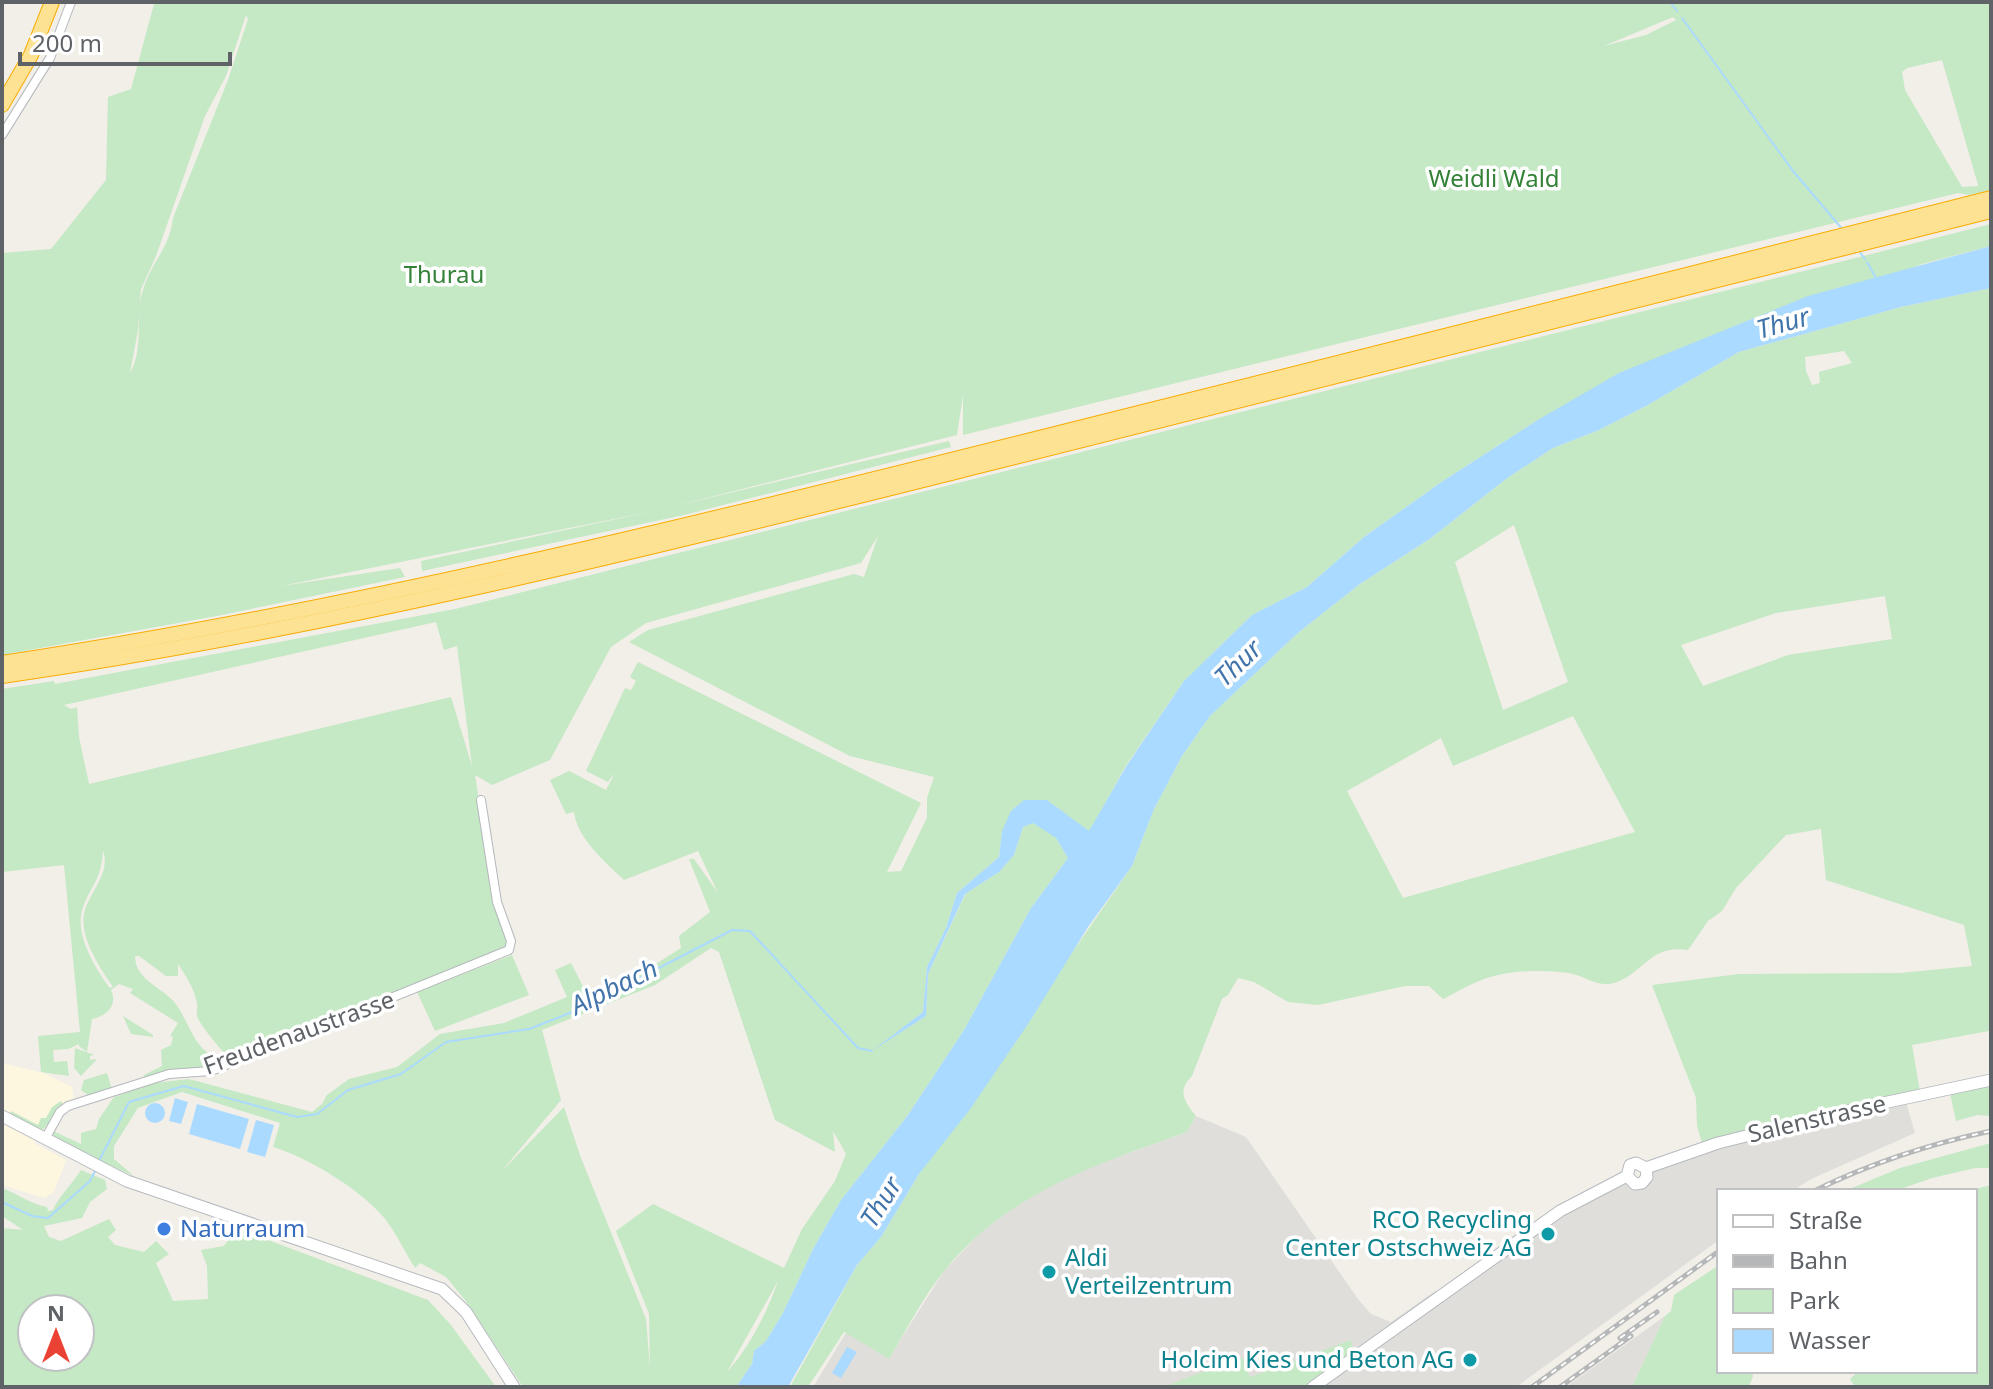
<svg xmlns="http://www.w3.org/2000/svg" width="1993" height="1389" font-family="'Noto Sans',sans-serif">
	<rect width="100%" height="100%" fill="#f1efe8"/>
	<path fill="#fef7e0" d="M2,1063L44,1073L72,1087L74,1098L63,1103L34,1143L66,1160L54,1192L44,1198L2,1185Z"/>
	<g fill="#e0deda">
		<path d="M1905,1099L1915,1133L1811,1179L1792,1191H1719V1240L1516,1387H813L846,1333L889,1358L944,1271L981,1232L1021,1202L1069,1175L1187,1132L1196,1116L1246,1137L1358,1299L1371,1314L1391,1322L1435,1291L1440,1296L1560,1211L1627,1176L1642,1183L1646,1168L1665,1160Z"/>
		<path d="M1665,1316L1632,1387H1566Z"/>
	</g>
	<g fill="#c5e8c5" fill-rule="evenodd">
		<path d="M150,2H1991V190L1969,195L1958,193L963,435V395L957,435L670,507L949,441L951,447L684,515L422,571L421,561L654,511L281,586L400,568L405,577L222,615L2,655V253L51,249L106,180L108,97L131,89L154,4ZM246,15L248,19L228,80L173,218C169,250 153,259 144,287C134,313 145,347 130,373L138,330L141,289L156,256L205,116L226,76ZM1673,17L1676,20L1646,35L1604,46ZM1942,60L1978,185V186L1962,187L1905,90L1902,72L1907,68Z"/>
		<path d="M1991,224V246L1922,264L1536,421L1440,483L1364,537L1307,587L1252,615L1184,681L1127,764L1089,832L1047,800L1002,831L999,857L957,893L946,928L927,967L923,1012L884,1043L926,1016L928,974L966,893L999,872L1014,855L1023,827L1033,823L1054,835L1068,858L1031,908L964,1030L908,1115L841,1200L813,1249L783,1313L766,1341L754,1351L752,1364L736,1387H523L465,1300L446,1277L420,1263L415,1268C405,1252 397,1235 386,1220C362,1190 309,1158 273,1147L280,1123L182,1092L138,1108L114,1146V1159L134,1176L54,1140L53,1131L81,1144V1133L96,1129L99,1119L114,1097L154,1083L189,1079L312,1112L322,1104L327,1095L349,1079L397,1067L440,1034L504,1023L567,997L555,970L571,963L589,998L634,978L681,948L679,936L710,912L689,859H694L718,893L698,851L624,880C605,862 577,838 574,812L566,814L550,780L569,771L606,790L615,773L608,782L586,771L625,688L631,690L636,681L630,677L638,662L921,803L887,872L901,871L927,818V798L934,777L850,756L629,642L648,630L854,574L864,577L878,536L861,563L646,623L611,647L550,760L492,785L475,775L490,872L507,940L506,947L231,1061C223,1052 201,1027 197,1016C196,1013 198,1007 197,1004C195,990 186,976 178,964V976H166L139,956H135C135,980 162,987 175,1003C190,1022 195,1056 223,1058L224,1063L145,1078L144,1075L162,1066L161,1050L171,1045L173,1037L170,1036L178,1023L130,993L133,989L119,984L111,990C118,1005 107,1016 92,1019L87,1052L79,1046V1044L68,1049L53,1050L54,1062L67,1061L69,1076L41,1072L38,1036L80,1032L64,865L2,872V689L54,681L55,684L455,609ZM436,622L444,650L457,646L472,766L451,697L89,784L79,737L77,707L71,709L64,705ZM103,851C111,871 91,891 85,910C77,934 100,968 113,987L110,988C96,970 75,935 82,911C89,886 101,883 103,851ZM711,948L719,952L775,1120L835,1152L833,1131L846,1154L835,1181L802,1229L784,1268L653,1204L616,1231L649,1314L650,1368L646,1319L581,1158L564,1107L501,1172L561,1100L542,1030L655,985ZM778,1281C767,1313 749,1348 727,1372Z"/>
		<path d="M1991,288V1038L1989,1031L1912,1045L1920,1092L1773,1124L1702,1143L1697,1126L1696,1098L1652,985L1739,974L1900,973L1972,966L1964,925L1826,880L1821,829L1786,835L1736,888L1722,911L1708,921L1688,950C1651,944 1645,971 1617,982C1599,989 1586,976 1569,973C1546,970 1516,970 1494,976C1477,980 1459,991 1443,999L1429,986H1405L1318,1005L1288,1002L1254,982L1238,978L1228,995L1222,999L1192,1076C1177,1091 1184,1101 1196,1116L1187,1132C1096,1165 1009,1192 945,1270C923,1297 907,1329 889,1359L844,1332L808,1387H790L857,1265L881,1237L919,1174L1132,866L1154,809L1182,756L1210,716L1299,632L1360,584L1431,538L1506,479L1553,448L1599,430L1646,406L1739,352L1901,307ZM1844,351L1852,363L1819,372L1820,383L1812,385L1806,371L1805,357ZM1514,525L1568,682L1503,710L1455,562ZM1885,596L1892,639L1788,655L1703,686L1681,645L1776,613ZM1573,716L1635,832L1403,898L1347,791L1441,738L1453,766Z"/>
		<path d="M512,955L529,995L435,1031L417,992Z"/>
		<path d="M123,1016L153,1035V1037L131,1034Z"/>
		<path d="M75,1048L94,1055L90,1056V1060L97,1059L81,1076L74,1068Z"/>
		<path d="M107,1073L112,1089L88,1095L81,1090L84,1080Z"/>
		<path d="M1991,1080V1116L1977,1115L1956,1121L1949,1089Z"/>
		<path d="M61,1101L63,1104L43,1130L9,1116L11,1111L38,1125L41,1118H46L52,1107Z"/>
		<path d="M1991,1143V1168H1975L1932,1178L1895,1191H1845L1900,1168Z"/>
		<path d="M81,1170L105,1180L107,1189L90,1202L82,1218L44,1226L49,1237L61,1241L109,1219L116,1230L108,1237L115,1245L144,1252L156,1241L169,1254L156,1263L173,1301L208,1299L207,1266L201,1250L224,1246L236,1228L428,1300L451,1325L496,1387H2V1228L23,1230L2,1216V1188C18,1194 30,1204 47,1207L48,1211L53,1210C57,1199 73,1183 81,1170ZM32,1309H80V1357H32Z"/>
		<path d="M1991,1185V1387H1855L1850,1379L1859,1371H1975V1191H1968Z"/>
		<path d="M1534,1223L1313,1387H1163L1242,1357L1250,1377L1351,1340L1353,1351Z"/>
		<path d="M1719,1265V1371H1751L1753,1376L1749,1387H1632L1665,1316L1671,1311L1674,1295Z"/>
	</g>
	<g fill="#aadaff">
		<path d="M1991,246V288L1901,307L1739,352L1646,406L1599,430L1553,448L1506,479L1431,538L1360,584L1299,632L1210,716L1182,756L1154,809L1132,866L1088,927L1030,1021L971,1108L919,1174L881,1237L857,1265L788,1387H736L752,1364L754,1351L766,1341L783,1313L813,1249L841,1200L908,1115L964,1030L1031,908L1068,858L1056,838L1033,823L1023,827L1014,855L999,872L965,894L928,974L926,1016L872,1051L923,1012L927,967L946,928L957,893L999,857L1002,831L1011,811L1024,800H1047L1089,831L1127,765L1184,681L1252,615L1307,587L1364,537L1440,483L1536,421L1619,373L1808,296Z"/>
		<path d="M175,1098L188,1102L181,1124L169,1121Z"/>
		<circle cx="155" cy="1113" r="10"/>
		<path d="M197,1104L249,1119L240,1149L189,1134Z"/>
		<path d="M256,1120L274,1125L265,1157L247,1152Z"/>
		<path d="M847,1347L857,1352L841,1378L832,1373Z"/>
	</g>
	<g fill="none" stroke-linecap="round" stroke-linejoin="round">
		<g stroke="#aadaff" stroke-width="2">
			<path d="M1670,2L1677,11"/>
			<path d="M1682,18L1793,171L1843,230"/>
			<path d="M1859,251L1865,259"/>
			<path d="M1867,262L1876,278"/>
			<path d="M98,1163L129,1102L184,1086L297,1117L317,1114L348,1090L401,1074L446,1042L529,1029L580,1009L732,930L750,931L858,1048L872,1051"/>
			<path d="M2,1202L32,1216L48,1218L90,1181L96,1169"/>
		</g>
		<g stroke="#b5b8bc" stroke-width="10">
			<g id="street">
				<path d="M2,135L50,58L71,2"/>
				<path d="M45,1139L60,1112L68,1106L169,1074L211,1071L509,950L511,941L497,902L481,800"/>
			</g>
		</g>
		<g stroke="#b6babf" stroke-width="13">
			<g id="secondary">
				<path d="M2,1116L127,1181L442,1289L466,1312L514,1387"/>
				<path d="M1646,1168L1718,1143L1855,1109L1991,1080"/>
				<path d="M1627,1176L1635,1184L1642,1183L1647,1177L1646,1168"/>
				<path d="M1627,1176L1630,1165L1636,1163L1646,1168"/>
				<path d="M1313,1387L1560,1211L1627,1176"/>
			</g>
		</g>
		<g stroke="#f9ab00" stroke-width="16">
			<g id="highway">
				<path d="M2,105L31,55L52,2"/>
				<path d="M2,663C351,610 693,525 1035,439C1354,359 1672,279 1991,198"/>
				<path d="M2,676C338,628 667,544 995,462C1327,378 1659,294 1991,211"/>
			</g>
		</g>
		<use href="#street" stroke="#fff" stroke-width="8"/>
		<use href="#secondary" stroke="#fff" stroke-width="11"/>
		<use href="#highway" stroke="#fde293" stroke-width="14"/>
		<g stroke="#b6b7b8" stroke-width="5">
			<g id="rail">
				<path d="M1814,1191C1871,1163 1929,1144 1991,1131"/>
				<path d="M1620,1338L1657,1312"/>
				<path d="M1532,1387L1719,1251"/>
				<path d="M1560,1387L1631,1336"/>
			</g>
		</g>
		<use href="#rail" stroke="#fff" stroke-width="2" stroke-dasharray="6" stroke-linecap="butt"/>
	</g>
	<circle fill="#3f7fe0" stroke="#fff" stroke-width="3" cx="164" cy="1229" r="8"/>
	<g fill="#0f9aa8" stroke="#fff" stroke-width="3">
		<circle cx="1548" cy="1234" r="8"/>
		<circle cx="1049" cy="1272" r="8"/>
		<circle cx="1470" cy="1360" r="8"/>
	</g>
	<g text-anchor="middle" stroke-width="7" stroke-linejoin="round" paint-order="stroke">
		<g font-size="24" fill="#348238" stroke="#fff">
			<text x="1494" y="187">Weidli Wald</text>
			<text x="444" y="283">Thurau</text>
		</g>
		<g font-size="24" fill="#5f6368" stroke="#fff">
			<text transform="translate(299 1033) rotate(-20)" y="8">Freudenaustrasse</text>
			<text transform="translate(1817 1119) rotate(-13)" y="8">Salenstrasse</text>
		</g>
		<g font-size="24" fill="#0d838f" stroke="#fff" text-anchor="end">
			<text x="1532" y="1228">RCO Recycling<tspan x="1532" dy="28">Center Ostschweiz AG</tspan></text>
			<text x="1065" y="1266" text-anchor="start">Aldi<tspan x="1065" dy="28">Verteilzentrum</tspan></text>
			<text x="1454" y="1368">Holcim Kies und Beton AG</text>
		</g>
		<g font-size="24" fill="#366cbe" stroke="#fff" text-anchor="start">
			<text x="180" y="1237">Naturraum</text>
		</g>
		<g font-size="26" font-style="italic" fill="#4174aa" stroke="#fff">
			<text transform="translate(1783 323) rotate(-16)" y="9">Thur</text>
			<text transform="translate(1238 663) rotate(-44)" y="9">Thur</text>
			<text transform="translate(614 987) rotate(-26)" y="9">Alpbach</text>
			<text transform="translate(881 1202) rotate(-58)" y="9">Thur</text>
		</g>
	</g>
	<rect width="1993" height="1389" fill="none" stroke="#5f6368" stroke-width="8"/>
	<rect x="1717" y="1189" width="260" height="184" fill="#ffffff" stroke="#bfc1c3" stroke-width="2"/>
	<rect x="1733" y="1215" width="40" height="12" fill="#ffffff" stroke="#bfc1c3" stroke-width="2"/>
	<text x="1789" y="1229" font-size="24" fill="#5f6368">Straße</text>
	<rect x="1733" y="1255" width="40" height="12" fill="#b6b7b8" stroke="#bfc1c3" stroke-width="2"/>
	<text x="1789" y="1269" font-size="24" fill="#5f6368">Bahn</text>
	<rect x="1733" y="1289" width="40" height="24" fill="#c5e8c5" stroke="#bfc1c3" stroke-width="2"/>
	<text x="1789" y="1309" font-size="24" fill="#5f6368">Park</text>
	<rect x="1733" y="1329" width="40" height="24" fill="#aadaff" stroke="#bfc1c3" stroke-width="2"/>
	<text x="1789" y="1349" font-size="24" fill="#5f6368">Wasser</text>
	<g transform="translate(56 1333)"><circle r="38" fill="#ffffff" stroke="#bfc1c3" stroke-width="2"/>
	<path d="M0-6L14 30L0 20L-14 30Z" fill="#ea4335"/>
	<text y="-12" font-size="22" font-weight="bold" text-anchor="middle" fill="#5f6368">N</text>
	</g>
	<path d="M20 52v12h210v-12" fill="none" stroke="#5f6368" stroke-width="4"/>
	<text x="32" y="52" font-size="24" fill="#5f6368" stroke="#ffffff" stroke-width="6" paint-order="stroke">200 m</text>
</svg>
